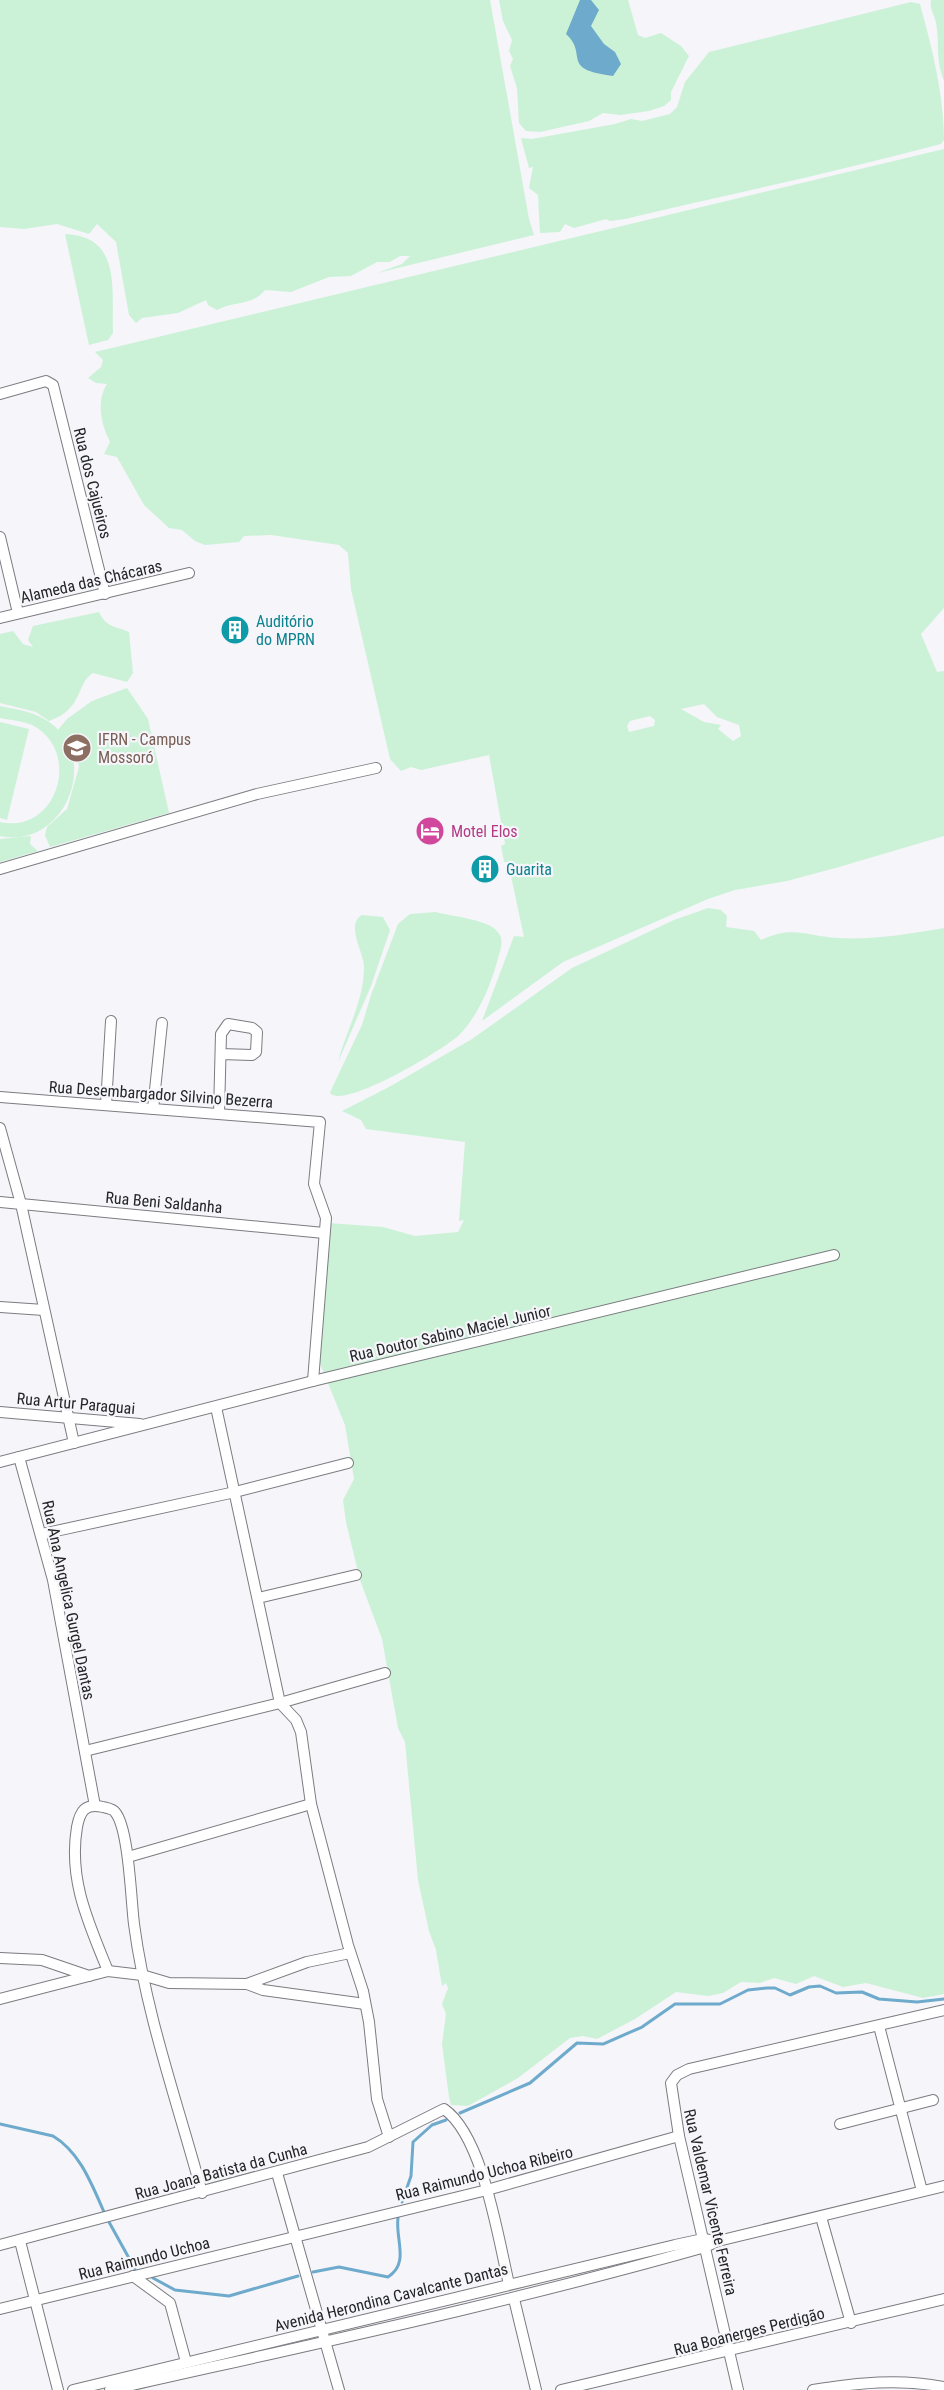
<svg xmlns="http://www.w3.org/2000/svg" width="944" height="2390" font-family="'Roboto Condensed',sans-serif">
	<rect width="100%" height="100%" fill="#f5f5fa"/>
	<g fill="#cbf2d7" fill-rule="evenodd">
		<path d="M0,0H490L529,219L534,235L377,273L402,264L410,256H400L390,262H377L351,276L329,277L291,292L265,290C252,306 233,301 217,310L208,305L206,300L178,313L142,318L136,323L129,315L116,242L97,224L89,234L57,224L24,229L0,227Z"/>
		<path d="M499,0H628L638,35L645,38L661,33L681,46L689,56L671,92V100L664,106L649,111L620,115L603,113L589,121L540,132L526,131L519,123L517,88L510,66L513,59L509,51L512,40L503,21Z"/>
		<path d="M931,0H944V81C935,58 940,45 936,23C935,15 929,9 931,0Z"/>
		<path d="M911,2L920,4C932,48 944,95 944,140L941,144C836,172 731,194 625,219L610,221L606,219L574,228L565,224L560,232L540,233L538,195L529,188L533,167L529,168L521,138L532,139L615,124L631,119L642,121L670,114L677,107L685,82L709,52Z"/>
		<path d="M944,149V608L921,634L937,672L944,671V836L839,867L787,881L735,890L708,899L563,962L482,1021L514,936L524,937L508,862H504L501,846L505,844L489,755L421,770L411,767L401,771L390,759L351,589L348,553L339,545L271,535L244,536L239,542L205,545L195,541L182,530L169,528L144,505L117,457L104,454L110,442C101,424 96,402 107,384L96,383L88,378L101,367L103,360L95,352ZM704,704L717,717L739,725L741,736L733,741L718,729L721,725L704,722L681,709ZM650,716L655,720L654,726L629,732L627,726L630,721Z"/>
		<path d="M65,234C123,236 111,292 113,333L108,340L89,345Z"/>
		<path d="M99,612C106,628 116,626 129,632L133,673L127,682L93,673C76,683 84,709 49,721L36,712L0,703V634L13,631L23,644L33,647L28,640L33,626Z"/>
		<path d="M127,688L148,719L169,813L50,847L45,835L47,827L67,809L79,767L75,750L58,730L67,719L92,701Z"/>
		<path d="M0,706C12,709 25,710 36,715C108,745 68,851 0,836V822C57,835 83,751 32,725C22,721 10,720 0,718Z"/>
		<path d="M0,722L29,729L7,820L0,818Z"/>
		<path d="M31,836L30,844L38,851L0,862V839Z"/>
		<path d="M708,908L721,910L727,916L726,927L754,931L761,940C794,925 806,936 838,938C872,940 910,934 944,928V1994L923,1998L866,1983L843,1987L814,1976L796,1984L774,1978L760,1983L741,1982L723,1993L708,1996L676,1992L635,2019L597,2039L583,2036L570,2038L518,2078L468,2106L451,2105L449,2097L442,2044L446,2014L442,2004L448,1988L446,1983L442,1986L436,1950L429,1931L418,1880L405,1742L398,1728L382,1639L360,1580L346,1522L343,1500L354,1479L345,1425L317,1356L329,1223L383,1227L415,1236L458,1232L464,1220L459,1221L465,1142L366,1129L361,1120L342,1111L389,1087L472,1039L572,968L674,920Z"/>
		<path d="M436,912C452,917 492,919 500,935C504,943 499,954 497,962C490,987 478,1016 459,1035C445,1049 343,1110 330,1093L332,1088L362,1025L371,995L398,924L410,914Z"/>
		<path d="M362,915L383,917L390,930L371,986L338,1062C346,1030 364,1002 364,967C364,952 345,925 362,915Z"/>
	</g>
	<path fill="#6eaacb" d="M580,0H591L599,10L591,26L604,44L615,52L621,64L613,76C559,69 589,55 566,34Z"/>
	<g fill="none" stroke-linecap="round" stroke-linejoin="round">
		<g stroke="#6eaacb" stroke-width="3">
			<path d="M460,2113L530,2083L577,2043L603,2044L642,2027L675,2004H720L748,1990L767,1988H775L790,1995L809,1987L820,1986L836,1993L862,1992L879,1999L917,2002L944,1999"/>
			<path d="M0,2124L53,2136C80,2152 92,2185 104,2212"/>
			<path d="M402,2202L411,2176L413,2142L432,2125L446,2120"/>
			<path d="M109,2222L135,2269"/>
			<path d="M313,2272L339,2267L388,2277C410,2263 395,2239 398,2218"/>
			<path d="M153,2278L175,2290L229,2296L298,2276"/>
		</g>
		<g stroke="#7b7c80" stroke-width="12">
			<g id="minor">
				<path d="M0,394L46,381L53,385L105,594"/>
				<path d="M0,537L18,613"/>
				<path d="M0,618L189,573"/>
				<path d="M0,869L257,794L376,768"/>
				<path d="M0,1097L320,1122L314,1184L326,1218L313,1381"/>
				<path d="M106,1105L111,1021"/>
				<path d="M153,1109L162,1023"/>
				<path d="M219,1114L221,1034L228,1024L252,1028L257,1032L256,1052L252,1055L221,1054"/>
				<path d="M0,1128L21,1204L74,1443"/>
				<path d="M0,1202L324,1233"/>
				<path d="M0,1307L44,1310"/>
				<path d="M216,1407L280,1703L296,1720L301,1732L311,1804L348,1945L363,1991L369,2022L377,2099L389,2137"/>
				<path d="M0,1412L140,1424"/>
				<path d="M19,1457L53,1580L95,1806"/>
				<path d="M0,1462L313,1381L834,1255"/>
				<path d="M42,1534L235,1492L348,1463"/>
				<path d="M258,1598L356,1575"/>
				<path d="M85,1751L280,1703L385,1673"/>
				<path d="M128,1857L311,1804"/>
				<path d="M0,1958L42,1960L89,1976"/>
				<path d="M108,1971C89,1924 68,1880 77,1827C80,1811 85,1803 103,1807C107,1808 113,1809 115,1812C129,1828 131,1901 134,1924C146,2015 178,2104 202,2193"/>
				<path d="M247,1984L263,1990L365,2004"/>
				<path d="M0,1999L108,1971L142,1975L169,1983L247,1984L307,1962L350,1953"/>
				<path d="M879,2026L922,2191"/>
				<path d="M840,2124L933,2100"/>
				<path d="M277,2173L339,2390"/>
				<path d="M821,2217L851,2323"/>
				<path d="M20,2241L58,2390"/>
				<path d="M0,2245L368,2147L444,2109C483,2136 498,2238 509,2284"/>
				<path d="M133,2276L170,2303L186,2362"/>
				<path d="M514,2299L536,2390"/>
				<path d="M0,2309L487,2190L679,2136"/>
				<path d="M73,2390L675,2245L703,2239L717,2241"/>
				<path d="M110,2390C309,2345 508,2303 705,2247L718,2241L944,2186"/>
				<path d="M561,2390L944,2299"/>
				<path d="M738,2390L679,2136L671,2083L677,2075L689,2069L944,2010"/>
				<path d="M813,2390C857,2383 899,2378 944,2387"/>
			</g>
		</g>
		<use href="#minor" stroke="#fff" stroke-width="10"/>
	</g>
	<defs>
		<g id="building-disc" transform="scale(1.5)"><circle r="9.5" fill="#0f9aa8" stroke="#f5f5fa"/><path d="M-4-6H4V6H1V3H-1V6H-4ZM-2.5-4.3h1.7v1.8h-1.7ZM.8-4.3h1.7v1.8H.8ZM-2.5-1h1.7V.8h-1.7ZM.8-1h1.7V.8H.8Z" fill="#fff"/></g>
		<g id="university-disc" transform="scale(1.5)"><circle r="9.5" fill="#8d6e63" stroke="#f5f5fa"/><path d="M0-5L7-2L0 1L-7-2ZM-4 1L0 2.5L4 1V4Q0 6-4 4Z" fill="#fff"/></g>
		<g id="hotel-disc" transform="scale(1.5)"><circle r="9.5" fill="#d1479c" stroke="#f5f5fa"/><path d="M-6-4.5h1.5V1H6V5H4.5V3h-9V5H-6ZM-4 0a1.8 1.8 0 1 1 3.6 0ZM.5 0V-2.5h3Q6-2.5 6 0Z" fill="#fff"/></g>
	</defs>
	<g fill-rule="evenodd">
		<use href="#building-disc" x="235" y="630"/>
		<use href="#university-disc" x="77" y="748"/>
		<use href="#hotel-disc" x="430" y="831"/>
		<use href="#building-disc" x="485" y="869"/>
	</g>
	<g text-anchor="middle" stroke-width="4.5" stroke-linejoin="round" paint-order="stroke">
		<g font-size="16" fill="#242526" stroke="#f5f5fa">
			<text transform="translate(93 483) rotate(76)" y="6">Rua dos Cajueiros</text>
			<text transform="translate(91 581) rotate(-13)" y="6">Alameda das Chácaras</text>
			<text transform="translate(161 1094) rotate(4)" y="6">Rua Desembargador Silvino Bezerra</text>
			<text transform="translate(164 1202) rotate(5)" y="6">Rua Beni Saldanha</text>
			<text transform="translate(450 1333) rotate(-13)" y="6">Rua Doutor Sabino Maciel Junior</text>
			<text transform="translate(76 1403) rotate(5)" y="6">Rua Artur Paraguai</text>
			<text transform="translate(69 1600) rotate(78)" y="6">Rua Ana Angelica Gurgel Dantas</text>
			<text transform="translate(221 2171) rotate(-15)" y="6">Rua Joana Batista da Cunha</text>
			<text transform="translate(484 2173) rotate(-14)" y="6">Rua Raimundo Uchoa Ribeiro</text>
			<text transform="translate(711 2202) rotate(77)" y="6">Rua Valdemar Vicente Ferreira</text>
			<text transform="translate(144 2258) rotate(-14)" y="6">Rua Raimundo Uchoa</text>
			<text transform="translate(391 2297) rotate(-14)" y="6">Avenida Herondina Cavalcante Dantas</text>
			<text transform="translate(749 2331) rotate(-14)" y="6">Rua Boanerges Perdigão</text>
		</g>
		<g font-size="16" fill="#0d838f" stroke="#f5f5fa" text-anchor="start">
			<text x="256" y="627">Auditório<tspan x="256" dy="18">do MPRN</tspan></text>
			<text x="506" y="875">Guarita</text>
		</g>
		<g font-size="16" fill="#785e54" stroke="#f5f5fa" text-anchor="start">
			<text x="98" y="745">IFRN - Campus<tspan x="98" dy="18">Mossoró</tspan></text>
		</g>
		<g font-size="16" fill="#b23c85" stroke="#f5f5fa" text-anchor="start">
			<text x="451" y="837">Motel Elos</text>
		</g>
	</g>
</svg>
